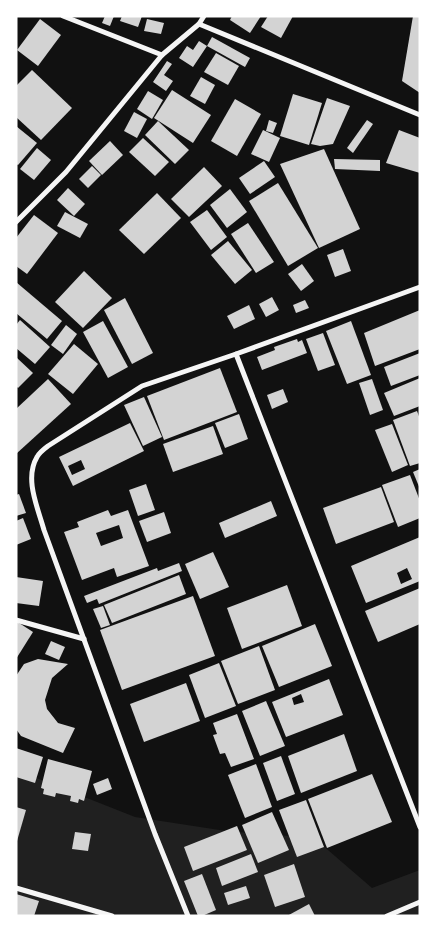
<svg xmlns="http://www.w3.org/2000/svg" width="436" height="932" font-family="'Archivo Narrow',sans-serif">
	<rect width="100%" height="100%" fill="#111"/>
	<path fill="#202020" d="M16,770L135,817L226,831L314,838L372,888L420,870V916H16Z"/>
	<g fill="#d3d3d3" fill-rule="evenodd">
		<path d="M105,16H114L110,26L102,23Z"/>
		<path d="M122,16H142L138,27L120,21Z"/>
		<path d="M232,16H261L250,33L230,20Z"/>
		<path d="M268,16H293L281,38L261,27Z"/>
		<path d="M413,16H420V93L402,81Z"/>
		<path d="M40,19L61,35L38,66L17,50Z"/>
		<path d="M147,19L164,23L161,34L144,31Z"/>
		<path d="M212,37L250,58L245,67L207,46Z"/>
		<path d="M199,41L207,46L193,67L179,58L187,46L193,50Z"/>
		<path d="M216,53L239,66L228,85L204,72Z"/>
		<path d="M167,61L172,64L164,75L173,81L166,91L153,82Z"/>
		<path d="M32,70L72,108L41,140L16,117V86Z"/>
		<path d="M201,77L215,85L205,104L190,96Z"/>
		<path d="M172,90L211,115L193,143L154,118Z"/>
		<path d="M148,91L163,100L152,119L137,109Z"/>
		<path d="M293,94L322,103L309,145L280,136Z"/>
		<path d="M327,98L350,106L333,144L320,146L311,144Z"/>
		<path d="M235,99L261,114L237,156L211,141Z"/>
		<path d="M134,112L147,119L137,138L124,131Z"/>
		<path d="M269,120L277,123L273,133L266,131Z"/>
		<path d="M367,120L373,124L353,153L347,148Z"/>
		<path d="M158,121L189,150L175,164L145,135Z"/>
		<path d="M16,126L37,143L18,165L16,164Z"/>
		<path d="M263,130L280,138L269,162L251,154Z"/>
		<path d="M399,130L420,138V173L386,163Z"/>
		<path d="M143,138L169,162L155,176L129,152Z"/>
		<path d="M110,141L123,155L102,175L89,161Z"/>
		<path d="M37,148L51,160L34,180L20,169Z"/>
		<path d="M324,149L360,229L319,248L280,164Z"/>
		<path d="M334,159L380,160V171L335,169Z"/>
		<path d="M264,161L275,177L250,194L239,178Z"/>
		<path d="M92,166L101,175L88,188L79,179Z"/>
		<path d="M204,167L222,186L189,217L171,199Z"/>
		<path d="M278,183L318,248L288,266L249,201Z"/>
		<path d="M68,188L85,204L74,216L57,200Z"/>
		<path d="M230,189L247,212L227,228L210,205Z"/>
		<path d="M157,193L181,218L144,254L119,230Z"/>
		<path d="M207,210L227,237L211,250L190,222Z"/>
		<path d="M65,212L88,224L80,238L57,226Z"/>
		<path d="M34,215L58,233L27,274L16,266V238Z"/>
		<path d="M248,223L274,262L256,273L231,234Z"/>
		<path d="M228,241L252,270L235,284L211,255Z"/>
		<path d="M343,249L351,271L335,277L327,255Z"/>
		<path d="M302,264L314,281L301,291L288,274Z"/>
		<path d="M84,271L112,298L83,328L55,302Z"/>
		<path d="M16,282L62,321L47,339L16,313Z"/>
		<path d="M272,297L279,310L266,317L259,304Z"/>
		<path d="M125,298L153,353L132,364L104,310Z"/>
		<path d="M305,300L309,308L296,313L293,305Z"/>
		<path d="M249,305L255,319L234,329L227,316Z"/>
		<path d="M420,310V349L375,366L364,333Z"/>
		<path d="M20,320L50,347L35,364L16,348V325Z"/>
		<path d="M103,321L128,367L108,378L83,332Z"/>
		<path d="M351,321L371,375L347,384L326,331Z"/>
		<path d="M66,325L77,334L63,354L51,345Z"/>
		<path d="M323,333L335,365L318,371L306,339Z"/>
		<path d="M297,339L298,342L302,340L307,353L262,370L257,357L275,350L274,347Z"/>
		<path d="M74,344L98,364L73,394L48,374Z"/>
		<path d="M420,353V375L391,386L384,367Z"/>
		<path d="M16,357L33,373L18,388L16,386Z"/>
		<path d="M220,368L237,412L164,440L147,396Z"/>
		<path d="M420,378V406L394,416L384,393Z"/>
		<path d="M48,379L71,404L16,454V409Z"/>
		<path d="M372,379L383,410L370,415L359,383Z"/>
		<path d="M283,389L288,402L272,409L267,395Z"/>
		<path d="M144,397L162,437L143,446L124,405Z"/>
		<path d="M417,411L420,419V463L410,466L393,420Z"/>
		<path d="M239,414L248,439L225,448L215,423Z"/>
		<path d="M130,423L144,451L73,486L59,457ZM81,460L85,469L72,475L68,466Z"/>
		<path d="M392,424L408,465L392,472L375,430Z"/>
		<path d="M213,426L223,454L173,472L163,444Z"/>
		<path d="M420,469V489L413,472Z"/>
		<path d="M410,475L420,501V518L398,527L382,485Z"/>
		<path d="M146,484L155,510L138,516L129,490Z"/>
		<path d="M381,487L394,522L336,544L323,508Z"/>
		<path d="M19,494L26,513L16,516V495Z"/>
		<path d="M271,501L277,516L225,538L219,523Z"/>
		<path d="M108,510L111,516L128,510L149,566L117,577L114,568L82,580L64,532L79,527L77,522ZM119,525L123,538L101,546L96,533Z"/>
		<path d="M164,512L171,533L147,542L139,521Z"/>
		<path d="M23,518L31,539L16,545V521Z"/>
		<path d="M420,537V581L366,603L351,566ZM407,568L412,579L401,584L397,573Z"/>
		<path d="M213,552L229,587L200,599L185,564Z"/>
		<path d="M179,563L182,571L99,604L97,599L87,603L84,596L157,568L158,571Z"/>
		<path d="M179,575L186,594L112,623L104,605Z"/>
		<path d="M16,577L43,581L39,606L16,603Z"/>
		<path d="M287,585L302,626L242,649L227,608Z"/>
		<path d="M420,588V624L378,642L365,611Z"/>
		<path d="M193,596L215,656L122,690L100,630Z"/>
		<path d="M103,606L110,625L101,628L93,609Z"/>
		<path d="M16,621L33,632L16,659Z"/>
		<path d="M315,624L332,666L279,687L262,646Z"/>
		<path d="M51,641L65,647L59,660L45,654Z"/>
		<path d="M259,646L275,690L238,704L221,661Z"/>
		<path d="M38,659L68,664L52,678L45,700L47,709L58,723L75,728L63,753L21,736L16,729V676L24,664Z"/>
		<path d="M219,663L236,706L205,718L189,675Z"/>
		<path d="M329,679L343,715L286,737L272,702ZM301,694L304,702L294,705L292,698Z"/>
		<path d="M186,683L200,721L144,742L130,704Z"/>
		<path d="M266,701L285,746L260,756L242,711Z"/>
		<path d="M237,714L254,759L231,767L225,753L220,754L213,735L217,734L213,723Z"/>
		<path d="M344,734L357,771L301,793L288,756Z"/>
		<path d="M16,748L43,757L35,783L16,777Z"/>
		<path d="M281,756L295,794L277,801L263,763Z"/>
		<path d="M48,759L92,771L84,801L79,799L78,803L70,801L71,796L56,793L55,797L43,794L44,789L41,788Z"/>
		<path d="M256,764L272,807L245,818L228,775Z"/>
		<path d="M372,774L392,822L327,848L308,799Z"/>
		<path d="M108,778L112,789L97,795L93,784Z"/>
		<path d="M306,800L324,847L297,857L279,810Z"/>
		<path d="M16,807L26,810L17,841H16Z"/>
		<path d="M272,812L289,850L258,863L242,825Z"/>
		<path d="M237,826L247,850L193,871L184,847Z"/>
		<path d="M75,832L91,834L88,851L72,849Z"/>
		<path d="M251,854L258,872L222,886L216,868Z"/>
		<path d="M294,864L305,897L275,907L264,875Z"/>
		<path d="M202,874L216,910L202,916H198L184,881Z"/>
		<path d="M246,886L250,898L228,905L224,893Z"/>
		<path d="M16,894L39,901L34,916H16Z"/>
		<path d="M309,904L315,916H287Z"/>
	</g>
	<g fill="none" stroke-linecap="round" stroke-linejoin="round">
		<g stroke="#f5f5f5" stroke-width="5">
			<path d="M63,16L162,55"/>
			<path d="M199,24L420,115"/>
			<path d="M16,222L66,172L162,55L199,24L204,16"/>
			<path d="M420,287L236,354L420,827"/>
			<path d="M16,620L84,639"/>
			<path d="M16,888L112,916"/>
			<path d="M188,916L155,834L44,530C38,508 24,479 37,457C39,453 44,449 48,446L142,386L236,354"/>
			<path d="M387,916L420,902"/>
		</g>
	</g>
	<rect width="436" height="932" fill="none" stroke="#ffffff" stroke-width="35"/>
</svg>
